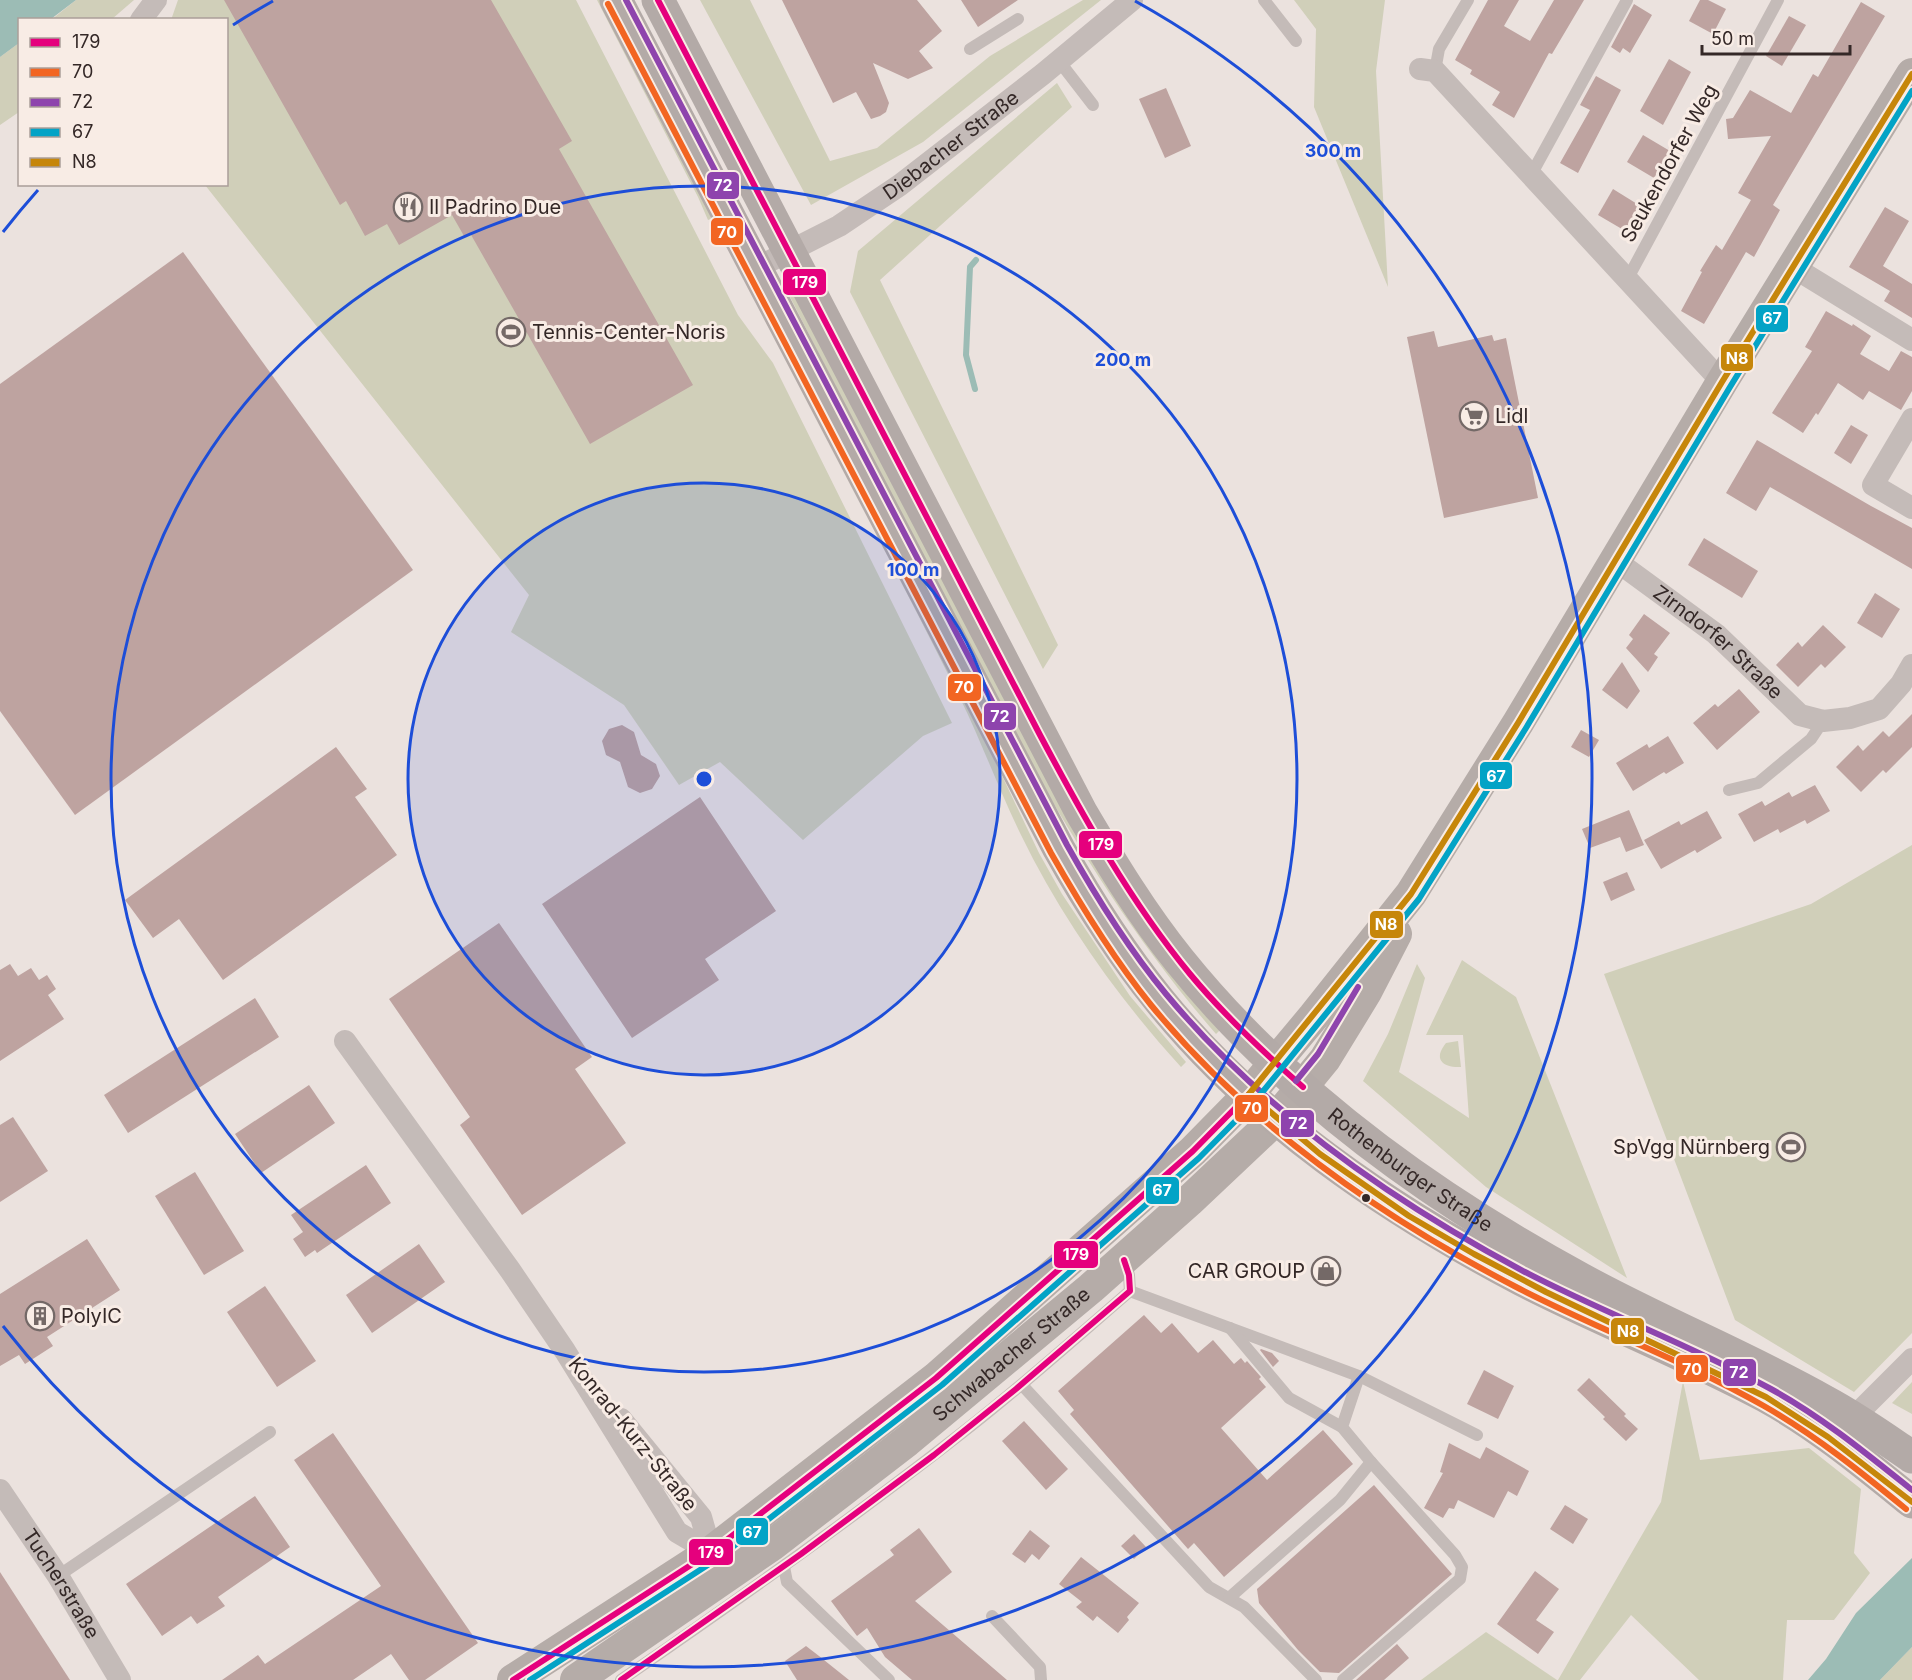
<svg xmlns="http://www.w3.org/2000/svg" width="1912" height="1680" font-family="Inter,sans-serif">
	<rect width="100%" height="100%" fill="#ebe2de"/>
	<g fill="#d0cfb9">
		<path d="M76,0H134L112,19L51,20Z"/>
		<path d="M178,0H576L738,315L773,363L952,723L923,736L803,840L720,762L679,785L624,705L511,632L529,595L205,185L226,184V20H171Z"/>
		<path d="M597,0H604L713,218L708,220L698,197Z"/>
		<path d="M700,0H750L830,161L877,148L990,56L1083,0H1101L923,142L811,205Z"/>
		<path d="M1294,0H1385L1376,71L1388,287L1314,107L1316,29Z"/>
		<path d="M19,43V112L0,125V57Z"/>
		<path d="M1057,83L1072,107L880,280L1058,645L1043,669L850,292L858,251Z"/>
		<path d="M788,283L1223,1027L1216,1034C1102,903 1021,751 942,597C890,494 838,392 786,289Z"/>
		<path d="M799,387L992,755L1039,853L1062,894L1130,996L1186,1062L1181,1067C1118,998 1062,919 1021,835C999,790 982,743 960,698C908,593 853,491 799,387Z"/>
		<path d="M1912,845V1333L1854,1392L1735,1320L1604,974L1811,904Z"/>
		<path d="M1462,960L1516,997L1627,1278L1486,1187L1363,1081L1388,1034L1417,964L1425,978L1399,1072L1469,1118L1463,1035H1426Z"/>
		<path d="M1458,1041L1461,1067C1444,1068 1432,1060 1446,1043Z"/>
		<path d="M1683,1381L1700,1460L1809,1448L1861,1489L1854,1553L1870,1573L1834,1620H1787L1783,1680H1699L1631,1615L1580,1680H1558L1661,1502Z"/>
		<path d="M1912,1382V1414L1892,1403Z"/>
		<path d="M1486,1632L1557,1680H1421Z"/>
		<path d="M1912,1647V1680H1880Z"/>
	</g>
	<g fill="#9cbcb5">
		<path d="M0,0H76L51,19L20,20L19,43L0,57Z"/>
		<path d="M1912,1558V1647L1880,1680H1808L1826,1659L1856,1613Z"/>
	</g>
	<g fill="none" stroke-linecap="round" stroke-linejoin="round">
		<path stroke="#9cbcb5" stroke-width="6" d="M975,389L966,355L970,267L976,260"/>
	</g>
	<g fill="#bea3a0">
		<path d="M224,0H491L572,141L559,149L693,385L590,444L470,233L464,236L452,215L399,245L387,224L365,236L346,201L340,205Z"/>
		<path d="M782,0H917L942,31L919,51L933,68L908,79L873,63L889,103L886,112L880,116L871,119L856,92L833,103Z"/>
		<path d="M961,0H1018L978,27Z"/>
		<path d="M1488,0H1519L1504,26L1530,41L1554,0H1584L1552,54L1549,53L1514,118L1492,105L1500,92L1470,74L1472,70L1455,60Z"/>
		<path d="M1700,0H1708L1726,9L1713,34L1689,21Z"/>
		<path d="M1861,2L1885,16L1773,205L1780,210L1754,257L1746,252L1704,324L1681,311L1702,272L1700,271L1716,245L1722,250L1751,200L1738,193L1771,136L1728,139L1726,119L1733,118L1750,90L1791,113L1813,74L1818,77Z"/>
		<path d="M1634,4L1652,15L1630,53L1623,48L1620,53L1611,47Z"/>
		<path d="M1789,16L1806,25L1782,66L1766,56Z"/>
		<path d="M1669,59L1691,72L1663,125L1640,111Z"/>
		<path d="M1596,76L1621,90L1578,173L1560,163L1590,110L1580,105Z"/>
		<path d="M1166,88L1191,146L1165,158L1139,99Z"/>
		<path d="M1643,135L1670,151L1654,178L1627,162Z"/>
		<path d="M1613,189L1642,207L1627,232L1598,215Z"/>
		<path d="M1885,207L1909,221L1883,266L1912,284V318L1884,301L1890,291L1849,267Z"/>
		<path d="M183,252L413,570L75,815L0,711V384Z"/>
		<path d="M1826,311L1852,326L1853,324L1871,336L1860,354L1889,371L1901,351L1912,357V391L1901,410L1869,391L1863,400L1838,383L1818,415L1816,413L1803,433L1772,413L1812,351L1805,347Z"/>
		<path d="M1434,331L1438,347L1492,335L1494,341L1506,338L1538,498L1444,518L1407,337Z"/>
		<path d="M1851,425L1868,435L1851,464L1834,453Z"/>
		<path d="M1757,440L1871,506L1912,528V569L1770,487L1756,511L1726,493Z"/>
		<path d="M1704,538L1758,571L1742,598L1688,565Z"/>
		<path d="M1875,593L1900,609L1882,638L1857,623Z"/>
		<path d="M1644,614L1670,633L1654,654L1658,657L1648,672L1626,648L1633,639L1629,635Z"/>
		<path d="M1823,625L1846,647L1825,668L1821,664L1798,687L1776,665L1798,642L1802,647Z"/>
		<path d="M1622,662L1640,691L1627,709L1602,690Z"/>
		<path d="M1739,689L1760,712L1717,750L1693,723L1715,704L1718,707Z"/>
		<path d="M1912,714V747L1886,773L1883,770L1861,792L1836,767L1858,745L1863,751L1883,731L1889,737Z"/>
		<path d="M622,725L634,732L641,755L656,764L660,776L652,789L640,793L628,787L620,762L606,755L602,741L609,729Z"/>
		<path d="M1581,730L1599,740L1589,757L1571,747Z"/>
		<path d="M1668,736L1684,763L1666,774L1664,772L1633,791L1616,763L1647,744L1649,748Z"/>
		<path d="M336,747L367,789L355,797L397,855L223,980L179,919L153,938L125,900Z"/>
		<path d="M1815,785L1830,811L1807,824L1805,820L1780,833L1778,829L1754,842L1738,814L1762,801L1765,806L1789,792L1792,797Z"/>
		<path d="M700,797L776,911L705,959L719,980L632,1038L542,904Z"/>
		<path d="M1629,810L1644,845L1626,852L1620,837L1590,848L1582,829Z"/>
		<path d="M1707,811L1722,838L1697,853L1695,850L1661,869L1644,840L1679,821L1681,825Z"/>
		<path d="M1627,872L1635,890L1611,901L1603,882Z"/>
		<path d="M499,923L592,1057L575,1069L626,1143L522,1215L460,1125L470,1117L389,999Z"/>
		<path d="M10,964L18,976L31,968L39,980L47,975L56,989L48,995L64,1019L0,1061V970Z"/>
		<path d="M255,998L279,1037L128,1133L104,1095Z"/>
		<path d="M309,1085L335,1123L261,1173L235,1134Z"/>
		<path d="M13,1117L48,1171L0,1202V1125Z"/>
		<path d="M366,1165L391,1203L317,1253L315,1250L305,1257L293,1239L303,1232L291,1215Z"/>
		<path d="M195,1172L244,1251L204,1275L155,1196Z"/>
		<path d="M87,1239L120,1290L47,1337L53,1346L25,1364L19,1355L0,1366V1294Z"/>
		<path d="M419,1244L445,1282L372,1333L346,1295Z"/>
		<path d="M265,1286L316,1361L277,1387L227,1312Z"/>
		<path d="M1144,1315L1161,1333L1172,1323L1198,1353L1213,1340L1234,1364L1241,1358L1245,1363L1247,1361L1261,1377L1259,1379L1266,1387L1221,1428L1267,1480L1323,1430L1353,1464L1224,1577L1194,1543L1188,1549L1070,1414L1074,1410L1058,1391Z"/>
		<path d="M1261,1349L1272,1353L1279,1361L1273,1367L1260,1350Z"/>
		<path d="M1484,1370L1514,1386L1498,1419L1467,1404Z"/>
		<path d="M1589,1378L1626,1414L1624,1416L1638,1429L1626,1441L1603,1419L1605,1417L1577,1390Z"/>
		<path d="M1024,1421L1068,1469L1046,1490L1002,1441Z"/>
		<path d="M333,1433L478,1643L425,1680H409L391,1654L353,1680H222L258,1655L265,1664L381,1586L294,1460Z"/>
		<path d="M1449,1443L1480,1459L1486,1447L1529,1471L1517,1496L1508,1491L1494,1518L1458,1500L1454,1509L1449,1508L1443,1518L1424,1508L1443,1473L1440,1472Z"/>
		<path d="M1374,1485L1452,1574L1339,1673L1320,1672L1298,1650L1259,1603L1257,1589Z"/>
		<path d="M255,1496L290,1547L218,1597L225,1606L197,1624L191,1616L162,1636L126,1584Z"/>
		<path d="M1565,1505L1588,1519L1573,1544L1550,1529Z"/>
		<path d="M919,1528L952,1572L915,1601L1007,1680H912L885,1657L867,1628L857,1636L831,1601L894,1555L890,1550Z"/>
		<path d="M1030,1530L1050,1546L1039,1560L1032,1554L1025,1563L1012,1554Z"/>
		<path d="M1134,1534L1146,1547L1134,1559L1121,1546Z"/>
		<path d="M1081,1557L1139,1603L1127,1617L1129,1620L1118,1633L1097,1616L1093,1621L1076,1607L1082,1602L1059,1584Z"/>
		<path d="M1535,1571L1559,1589L1536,1620L1554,1632L1538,1654L1497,1624Z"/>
		<path d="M0,1572L70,1680H0Z"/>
		<path d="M1397,1644L1409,1658L1384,1680H1356Z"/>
		<path d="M806,1646L819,1656L849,1680H797L785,1661Z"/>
	</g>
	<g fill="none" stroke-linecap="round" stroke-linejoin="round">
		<g stroke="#c4bbb8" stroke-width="12">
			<path d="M1264,0L1296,41"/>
			<path d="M970,49L1018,19"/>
			<path d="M1059,61L1093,105"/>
			<path d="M1435,71L1439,49L1468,0"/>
			<path d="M1531,175L1627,0"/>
			<path d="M1627,280L1778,0"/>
			<path d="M1729,790L1758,783L1811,739L1823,721"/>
			<path d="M1130,1291L1359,1376L1477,1435"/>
			<path d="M1230,1328L1289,1398L1342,1427"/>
			<path d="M1022,1385L1209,1587L1244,1607L1316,1680"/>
			<path d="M784,1567L787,1582L889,1680"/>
			<path d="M58,1576L270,1432"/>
			<path d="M1229,1598L1340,1500L1371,1462"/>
			<path d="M992,1616L1040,1667L1041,1680"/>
			<path d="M621,1680C742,1597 862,1512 977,1421C1030,1379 1079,1335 1130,1291L1129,1275L1125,1262"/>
			<path d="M1343,1680L1460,1579L1462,1567L1455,1555L1371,1462L1342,1427L1359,1376"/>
		</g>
		<g stroke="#c4bbb8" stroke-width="22">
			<path d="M141,20L156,0"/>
			<path d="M1420,69L1435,71L1722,382"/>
			<path d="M1793,267L1912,340"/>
			<path id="s1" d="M756,268L839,226L900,185L1043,74L1132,0"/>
			<path d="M1912,419L1873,485L1912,508"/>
			<path id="s2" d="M1615,560L1716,634L1800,715L1823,721L1850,718L1879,709L1901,684L1912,665"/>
			<path d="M345,1041L510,1270L565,1351L677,1532L711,1552"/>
			<path d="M621,1419L701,1517L711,1552L716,1559"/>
			<path d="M1855,1419L1863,1408L1912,1359"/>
			<path id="s3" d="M0,1490L58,1576L120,1680"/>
		</g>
		<g stroke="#b5aca8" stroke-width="32">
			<path d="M513,1680L711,1552L936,1378L1193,1151L1249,1094L1314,1016L1411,894L1518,723L1722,382L1912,74"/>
			<path id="s4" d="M576,1680L772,1545L907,1441L1091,1288L1189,1201L1276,1119L1325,1059L1366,992L1396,934"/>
		</g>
		<g stroke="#b3aaa7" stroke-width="33">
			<path d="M616,0L1059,849C1088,901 1121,953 1159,1000C1256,1120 1386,1208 1522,1280C1602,1321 1686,1354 1765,1396C1818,1425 1865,1464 1912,1502"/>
			<path id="s5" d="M658,0L1081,812C1111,863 1142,914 1179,960C1286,1093 1432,1198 1581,1279C1661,1323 1747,1357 1826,1402C1856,1418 1884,1438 1912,1457"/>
		</g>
		<g stroke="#f8ece5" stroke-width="10">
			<g id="bus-1">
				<path d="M658,0L1040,735C1084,818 1130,901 1190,974C1224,1015 1263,1052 1303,1087"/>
				<path d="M513,1680L711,1552L936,1378L1193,1151L1249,1094"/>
				<path d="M621,1680L801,1554L934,1455L1016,1389L1130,1291L1129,1275L1124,1260"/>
			</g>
		</g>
		<g stroke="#f8ece5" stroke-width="10">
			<path id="bus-2" d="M608,4L1051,853C1081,906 1113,958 1151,1005C1250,1126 1382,1218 1520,1289C1600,1330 1685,1361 1764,1406C1815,1435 1861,1472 1906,1509"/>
		</g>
		<g stroke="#f8ece5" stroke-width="10">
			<g id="bus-3">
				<path d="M626,0L1067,845C1096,897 1128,948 1166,994C1264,1112 1391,1201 1525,1272C1606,1314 1691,1345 1771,1389C1822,1417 1867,1454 1912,1490"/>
				<path d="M1296,1081L1318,1054L1358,987"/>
			</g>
		</g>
		<g stroke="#f8ece5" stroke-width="10">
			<path id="bus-4" d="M530,1680L717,1559L942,1385L1199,1158L1256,1100L1419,899L1526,728L1730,387L1912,91"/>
		</g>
		<g stroke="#f8ece5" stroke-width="10">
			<path id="bus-5" d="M1912,74L1722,382L1518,723L1411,894L1249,1094L1320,1154L1409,1216L1474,1254L1546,1292L1766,1397L1828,1437L1912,1502"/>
		</g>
		<use href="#bus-1" stroke="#e5007d" stroke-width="6"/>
		<use href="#bus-2" stroke="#f26522" stroke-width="6"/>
		<use href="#bus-3" stroke="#8e44ad" stroke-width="6"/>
		<use href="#bus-4" stroke="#03a3c6" stroke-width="6"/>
		<use href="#bus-5" stroke="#c6860a" stroke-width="6"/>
	</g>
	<circle cx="704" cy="779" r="296" fill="#1d4ed8" fill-opacity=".12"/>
	<g fill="none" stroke="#1d4ed8" stroke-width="3">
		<circle cx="704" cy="779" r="296"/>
		<circle cx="704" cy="779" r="593"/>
		<path d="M3 232A889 889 0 0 1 38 190M233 25A889 889 0 0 1 273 1M1135 1A889 889 0 1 1 3 1326"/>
	</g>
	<defs>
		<g id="restaurant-ring" transform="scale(1.5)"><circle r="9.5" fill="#f8ece5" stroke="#746967" stroke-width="1.5"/><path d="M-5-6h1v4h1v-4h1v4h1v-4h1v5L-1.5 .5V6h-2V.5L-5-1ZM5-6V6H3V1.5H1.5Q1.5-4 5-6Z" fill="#746967"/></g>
		<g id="stadium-ring" transform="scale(1.5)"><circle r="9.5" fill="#f8ece5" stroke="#746967" stroke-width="1.5"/><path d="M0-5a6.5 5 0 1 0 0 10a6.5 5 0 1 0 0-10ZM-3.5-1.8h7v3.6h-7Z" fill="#746967"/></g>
		<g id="supermarket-ring" transform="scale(1.5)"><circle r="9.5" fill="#f8ece5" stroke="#746967" stroke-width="1.5"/><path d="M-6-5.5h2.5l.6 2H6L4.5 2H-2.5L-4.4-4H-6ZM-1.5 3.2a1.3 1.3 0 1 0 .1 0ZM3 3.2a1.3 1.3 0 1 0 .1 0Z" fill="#746967"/></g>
		<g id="shop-ring" transform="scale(1.5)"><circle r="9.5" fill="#f8ece5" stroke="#746967" stroke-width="1.5"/><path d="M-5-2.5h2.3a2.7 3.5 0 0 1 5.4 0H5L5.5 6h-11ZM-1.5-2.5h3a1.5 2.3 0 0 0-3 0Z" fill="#746967"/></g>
		<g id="building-ring" transform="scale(1.5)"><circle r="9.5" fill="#f8ece5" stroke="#746967" stroke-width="1.5"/><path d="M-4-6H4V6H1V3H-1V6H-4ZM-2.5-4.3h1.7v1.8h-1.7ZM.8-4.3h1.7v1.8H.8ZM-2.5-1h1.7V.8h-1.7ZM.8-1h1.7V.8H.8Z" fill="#746967"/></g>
	</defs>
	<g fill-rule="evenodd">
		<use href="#restaurant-ring" x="408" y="207"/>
		<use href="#stadium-ring" x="511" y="332"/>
		<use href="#supermarket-ring" x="1474" y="416"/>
		<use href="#stadium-ring" x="1791" y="1147"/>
		<use href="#shop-ring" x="1326" y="1271"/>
		<use href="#building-ring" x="40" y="1316"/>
	</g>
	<circle fill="#342827" stroke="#f8ece5" stroke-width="2" cx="1366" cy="1198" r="5"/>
	<g text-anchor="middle" stroke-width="6" stroke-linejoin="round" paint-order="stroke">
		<g font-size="20" fill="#342827" stroke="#f8ece5">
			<text dy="7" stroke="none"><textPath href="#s1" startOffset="231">Diebacher Straße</textPath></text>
			<text transform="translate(1669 163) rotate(-61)" y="7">Seukendorfer Weg</text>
			<text dy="7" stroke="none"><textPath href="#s2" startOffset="132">Zirndorfer Straße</textPath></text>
			<text dy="7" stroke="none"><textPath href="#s5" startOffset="1407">Rothenburger Straße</textPath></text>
			<text dy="7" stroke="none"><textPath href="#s4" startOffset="544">Schwabacher Straße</textPath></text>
			<text transform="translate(633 1434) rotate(51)" y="7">Konrad-Kurz-Straße</text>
			<text dy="7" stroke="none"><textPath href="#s3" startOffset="112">Tucherstraße</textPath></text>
		</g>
		<g font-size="20" fill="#342827" stroke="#f8ece5" text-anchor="start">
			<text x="429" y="214">Il Padrino Due</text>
			<text x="532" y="339">Tennis-Center-Noris</text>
			<text x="1495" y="423">Lidl</text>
			<text x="1770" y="1154" text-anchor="end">SpVgg Nürnberg</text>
			<text x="1305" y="1278" text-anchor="end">CAR GROUP</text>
			<text x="61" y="1323">PolyIC</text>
		</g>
	</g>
	<circle cx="704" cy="779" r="9" fill="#1d4ed8" stroke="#f8ece5" stroke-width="3"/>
	<g font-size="18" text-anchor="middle" font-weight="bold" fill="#1d4ed8" stroke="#f8ece5" stroke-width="6" stroke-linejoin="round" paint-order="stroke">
		<text x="1333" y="157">300 m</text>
		<text x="1123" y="366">200 m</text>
		<text x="913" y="576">100 m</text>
	</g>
	<g stroke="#f8ece5" stroke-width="2">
		<rect x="706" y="171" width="34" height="29" rx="6" fill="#8e44ad"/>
		<rect x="710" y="217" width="34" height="29" rx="6" fill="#f26522"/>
		<rect x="782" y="268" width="45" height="28" rx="6" fill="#e5007d"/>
		<rect x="1755" y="304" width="34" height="29" rx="6" fill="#03a3c6"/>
		<rect x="1720" y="343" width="34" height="29" rx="6" fill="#c6860a"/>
		<rect x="947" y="673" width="35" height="29" rx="6" fill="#f26522"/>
		<rect x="983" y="702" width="34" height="29" rx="6" fill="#8e44ad"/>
		<rect x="1479" y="761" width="34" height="29" rx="6" fill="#03a3c6"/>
		<rect x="1078" y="830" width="45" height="29" rx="6" fill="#e5007d"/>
		<rect x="1369" y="910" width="35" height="29" rx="6" fill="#c6860a"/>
		<rect x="1234" y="1094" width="35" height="29" rx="6" fill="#f26522"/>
		<rect x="1280" y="1109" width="35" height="29" rx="6" fill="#8e44ad"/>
		<rect x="1145" y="1176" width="35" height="29" rx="6" fill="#03a3c6"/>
		<rect x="1053" y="1240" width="46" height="29" rx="6" fill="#e5007d"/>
		<rect x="1610" y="1317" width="35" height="28" rx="6" fill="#c6860a"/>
		<rect x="1675" y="1354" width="34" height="29" rx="6" fill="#f26522"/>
		<rect x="1722" y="1358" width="35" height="29" rx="6" fill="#8e44ad"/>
		<rect x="735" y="1517" width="34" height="29" rx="6" fill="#03a3c6"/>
		<rect x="688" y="1538" width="46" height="28" rx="6" fill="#e5007d"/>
	</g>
	<g font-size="16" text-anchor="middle" font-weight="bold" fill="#fff">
		<text x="723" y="191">72</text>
		<text x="727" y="238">70</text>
		<text x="805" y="288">179</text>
		<text x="1772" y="324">67</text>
		<text x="1737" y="364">N8</text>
		<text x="964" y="693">70</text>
		<text x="1000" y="722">72</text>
		<text x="1496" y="782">67</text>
		<text x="1101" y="850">179</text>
		<text x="1386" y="930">N8</text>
		<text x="1252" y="1114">70</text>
		<text x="1298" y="1129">72</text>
		<text x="1162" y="1196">67</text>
		<text x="1076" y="1260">179</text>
		<text x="1628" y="1337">N8</text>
		<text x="1692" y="1375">70</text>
		<text x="1739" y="1378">72</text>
		<text x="752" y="1538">67</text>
		<text x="711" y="1558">179</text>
	</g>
	<rect x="18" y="18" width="210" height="168" fill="#f8ece5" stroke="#aa9e99" stroke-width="1.5"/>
	<rect x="30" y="38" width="30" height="9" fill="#e5007d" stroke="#aa9e99" stroke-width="1.5"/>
	<text x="72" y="48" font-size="18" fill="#342827">179</text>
	<rect x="30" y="68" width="30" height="9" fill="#f26522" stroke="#aa9e99" stroke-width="1.5"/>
	<text x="72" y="78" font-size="18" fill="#342827">70</text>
	<rect x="30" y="98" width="30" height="9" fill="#8e44ad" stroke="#aa9e99" stroke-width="1.5"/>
	<text x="72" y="108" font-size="18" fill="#342827">72</text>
	<rect x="30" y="128" width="30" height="9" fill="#03a3c6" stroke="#aa9e99" stroke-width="1.5"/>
	<text x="72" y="138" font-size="18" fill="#342827">67</text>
	<rect x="30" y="158" width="30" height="9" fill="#c6860a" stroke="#aa9e99" stroke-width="1.5"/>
	<text x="72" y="168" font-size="18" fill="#342827">N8</text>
	<path d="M1702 45v9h148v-9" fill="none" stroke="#342827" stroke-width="3"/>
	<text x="1711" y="45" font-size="18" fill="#342827" stroke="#f8ece5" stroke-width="4.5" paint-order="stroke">50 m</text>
</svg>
